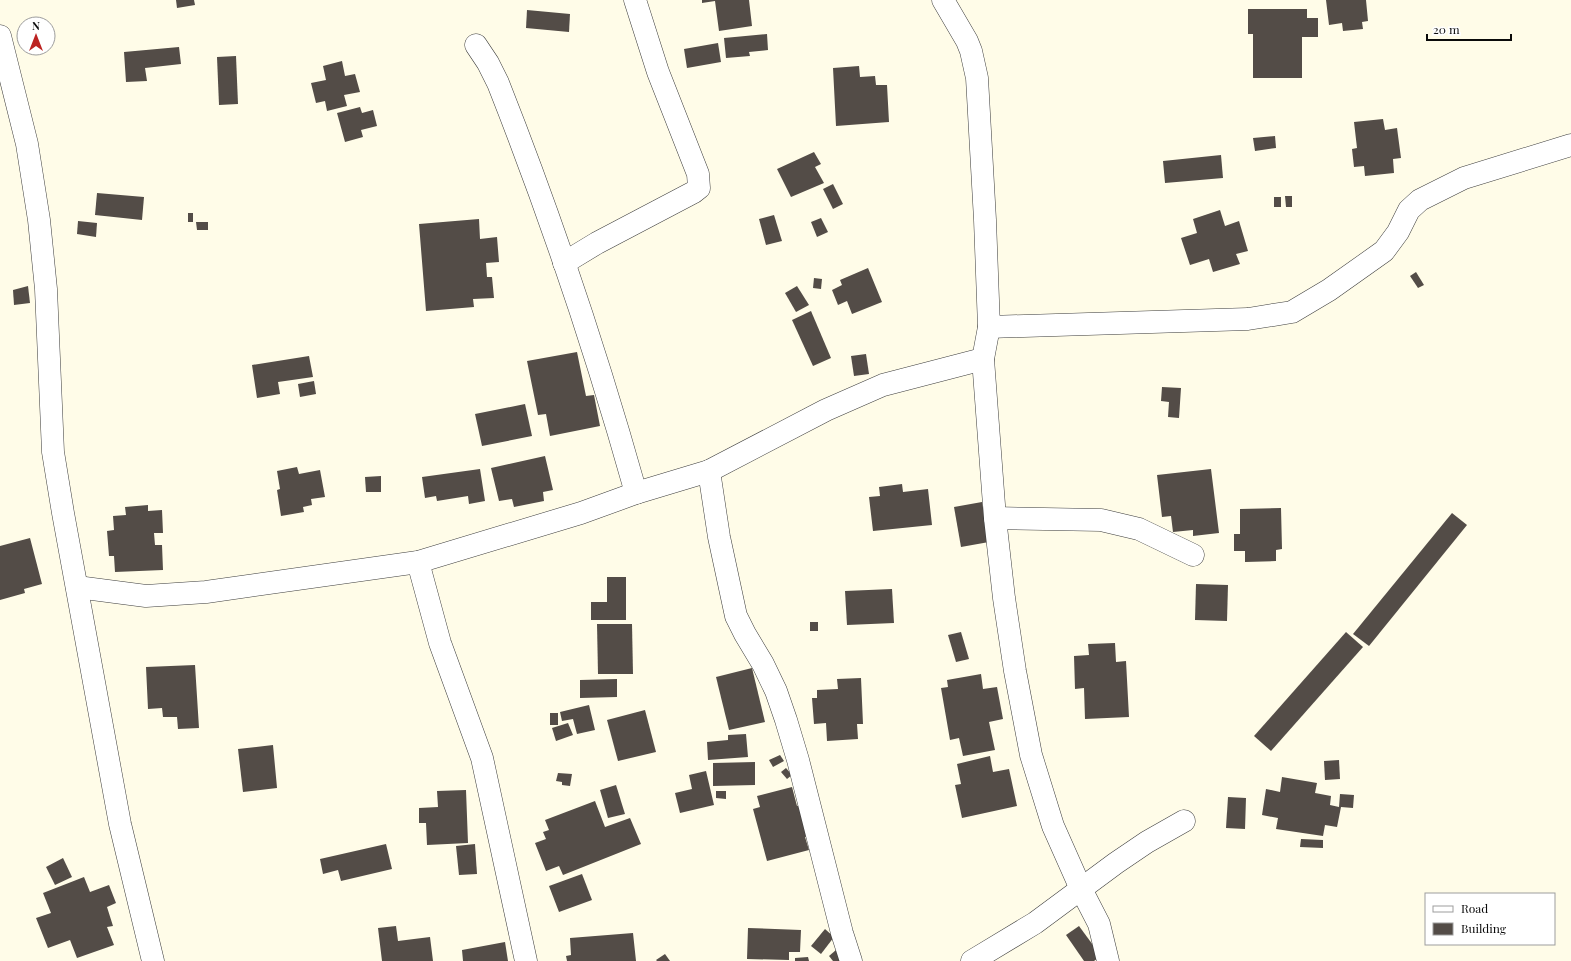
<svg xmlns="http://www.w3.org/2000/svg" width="1571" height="961" font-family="'Playfair Display',serif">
	<rect width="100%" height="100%" fill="#fffce8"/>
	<g fill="#534c47">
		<path d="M176,0H194L195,5L177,8Z"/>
		<path d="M702,0H749L752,26L719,31L715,1L702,3Z"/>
		<path d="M1326,0H1366L1368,21L1362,22L1363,29L1343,31L1342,23L1329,25Z"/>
		<path d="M1248,9H1307V18H1318V37H1302V78H1253V34H1248Z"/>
		<path d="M527,10L570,14L569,32L526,28Z"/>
		<path d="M767,34L768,50L749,52L750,56L726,58L724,38Z"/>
		<path d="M718,43L721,62L687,68L684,49Z"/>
		<path d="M179,47L181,64L145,68L147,81L126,82L124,52Z"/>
		<path d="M236,56L238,104L219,105L217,57Z"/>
		<path d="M342,61L345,76L355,74L360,92L344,95L347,106L327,111L325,101L316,103L311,83L326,80L323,66Z"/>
		<path d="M859,66L860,77L875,76L876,85H887L889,122L836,126L833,68Z"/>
		<path d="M360,107L362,113L373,110L377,126L361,130L363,137L345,142L337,113Z"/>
		<path d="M1383,119L1385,130L1397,128L1401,158L1393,159L1394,173L1365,176L1364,166L1354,167L1352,149L1357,148L1354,122Z"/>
		<path d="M1275,136L1276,148L1255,151L1253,138Z"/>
		<path d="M814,152L821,164L815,167L824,183L791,197L777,169Z"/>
		<path d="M1221,155L1223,178L1165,183L1163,161Z"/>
		<path d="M833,184L843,204L833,209L823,189Z"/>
		<path d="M97,193L144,197L142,220L95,215Z"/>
		<path d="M1285,196H1292V207H1286Z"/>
		<rect x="1274" y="197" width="7" height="10"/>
		<path d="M1220,210L1225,226L1239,221L1248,251L1236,254L1240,264L1213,272L1209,259L1190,265L1181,238L1197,233L1193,219Z"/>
		<rect x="188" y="213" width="5" height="9"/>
		<path d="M774,215L782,241L766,245L759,219Z"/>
		<path d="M821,218L828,232L817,237L811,222Z"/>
		<path d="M479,219L480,239L497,237L499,262L486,263L487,277H492L494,298L473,299L474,307L426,311L419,224Z"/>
		<path d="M78,221L97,223L96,237L77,234Z"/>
		<path d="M196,222H208V230H197Z"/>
		<path d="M868,268L882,302L852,314L847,301L838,305L832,290L842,285L840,280Z"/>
		<path d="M1416,272L1424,285L1418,288L1410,276Z"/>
		<path d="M814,278L822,279L821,289L813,288Z"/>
		<path d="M28,286L30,303L14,305L13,290Z"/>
		<path d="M797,286L809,305L796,312L785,293Z"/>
		<path d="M811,311L831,358L813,366L792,320Z"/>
		<path d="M577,352L586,396L594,395L600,426L550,436L546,414L538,415L527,361Z"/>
		<path d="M866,354L869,374L854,376L851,356Z"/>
		<path d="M309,356L313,377L278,382L280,394L257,398L252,365Z"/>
		<path d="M314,381L316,394L300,397L298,384Z"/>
		<path d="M1162,387L1181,388L1179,418L1168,417L1169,402L1161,401Z"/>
		<path d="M525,404L532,436L482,446L475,414Z"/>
		<path d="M545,456L553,490L543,492L544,501L514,507L512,499L499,501L491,468Z"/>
		<path d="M297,467L299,474L320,470L325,497L311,499L312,505L303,507L304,512L281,516L277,490L280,489L277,471Z"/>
		<path d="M480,469L485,501L469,504L468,496L437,501L436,496L425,498L422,477Z"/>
		<path d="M1211,469L1219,533L1193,536V530L1173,532L1171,516L1162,517L1157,475Z"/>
		<path d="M381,476V492H366L365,477Z"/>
		<path d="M902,484L903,492L928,489L932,525L873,531L869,497L880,496L879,487Z"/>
		<path d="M982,502L989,542L961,547L954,507Z"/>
		<path d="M148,505V511L162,510L163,533H154L155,545H162L163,570L115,572L114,556H109L107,531L114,530L113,516L126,515L125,507Z"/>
		<path d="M1281,508L1282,549L1276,550V561L1245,562V551H1234V534H1240V509Z"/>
		<path d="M1452,513L1467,525L1369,646L1353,634Z"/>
		<path d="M30,538L42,584L24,589L25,593L0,600V546Z"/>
		<path d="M607,577H626V620H591V602H607Z"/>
		<path d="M1196,584L1228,585L1227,621L1195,620Z"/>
		<path d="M892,589L894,623L847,625L845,591Z"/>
		<rect x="810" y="622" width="8" height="9"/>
		<path d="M597,624H632L633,674H598Z"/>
		<path d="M961,632L969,659L956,662L948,635Z"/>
		<path d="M1346,632L1363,647L1271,751L1254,736Z"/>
		<path d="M1115,643L1116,662L1126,661L1129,717L1085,719L1084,688L1075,689L1074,656L1089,655L1088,644Z"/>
		<path d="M195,665L199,728L178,729L177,717H163L162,708L148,709L146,667Z"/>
		<path d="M752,668L765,722L729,730L716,677Z"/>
		<path d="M981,674L983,689L997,687L1003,719L989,722L995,750L963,756L959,738L950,740L941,688L948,687L947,680Z"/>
		<path d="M861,678L863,724H857L858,739L827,741L826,723L814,724L812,698H817V690L838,689L837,679Z"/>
		<path d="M617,679V697L580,698V680Z"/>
		<path d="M589,705L595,730L577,734L573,719L562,721L560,712Z"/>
		<path d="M645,710L656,752L618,761L607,720Z"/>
		<rect x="550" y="713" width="8" height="12"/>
		<path d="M568,723L573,735L556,741L552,728Z"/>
		<path d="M746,734L748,757L708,760L707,742L728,740V735Z"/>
		<path d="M273,745L277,788L243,792L238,749Z"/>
		<path d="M780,755L784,761L773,767L769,760Z"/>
		<path d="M990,756L993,772L1009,769L1017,806L962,818L955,785L961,784L957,764Z"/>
		<path d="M1339,760L1340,779L1325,780L1324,761Z"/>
		<path d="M755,762V785L713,786V763Z"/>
		<path d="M786,768L792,775L787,779L781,772Z"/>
		<path d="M706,771L714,805L680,813L675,793L692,789L689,775Z"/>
		<path d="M558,773L572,774L570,786L562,785V782L556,781Z"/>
		<path d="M1282,777L1317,783L1315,793L1331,796L1330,805L1339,807L1340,794L1354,795L1353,808L1341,807L1337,827L1325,825L1323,836L1276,829L1278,818L1262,815L1266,789L1280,792Z"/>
		<path d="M616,785L625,814L608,818L600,790Z"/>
		<path d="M792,787L797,806L803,804L810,835L805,837L809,850L767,861L753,809L760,807L757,796Z"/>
		<path d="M466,790L468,843L427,845L426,823H419V808L438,807L437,791Z"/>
		<path d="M716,791H726V799L716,798Z"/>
		<path d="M1228,797L1246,798L1245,829L1226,828Z"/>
		<path d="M595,801L605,827L630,818L641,844L563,875L559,866L546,871L535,843L546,839L543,832L549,830L545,820Z"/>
		<path d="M1301,839L1323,840V848L1300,847Z"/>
		<path d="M386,844L392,869L341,881L338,870L323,874L320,859Z"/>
		<path d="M475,844L477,874L459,875L456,846Z"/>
		<path d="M63,858L72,877L55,885L46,867Z"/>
		<path d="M582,874L592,900L559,912L549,886Z"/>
		<path d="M84,877L90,892L109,885L116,903L107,907L113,926L107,927L114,945L77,958L70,940L48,948L36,918L51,913L43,893Z"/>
		<path d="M396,926L398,941L430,937L433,961H382L378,928Z"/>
		<path d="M1079,926L1101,956L1094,961H1084L1066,935Z"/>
		<path d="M748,928L801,930L800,952H789V960L747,959Z"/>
		<path d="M825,929L834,937L821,954L811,946Z"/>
		<path d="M633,933L636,961H567L566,956L571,955L570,938Z"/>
		<path d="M505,942L508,961H463L462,950Z"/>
		<path d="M836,950L844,958L841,961H833L829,956Z"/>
		<path d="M665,954L670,961H657L656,960Z"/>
		<path d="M808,957L809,961H795V958Z"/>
	</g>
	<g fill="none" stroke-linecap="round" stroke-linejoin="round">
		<g stroke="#3d3d3d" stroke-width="23">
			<g id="street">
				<path d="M943,0L967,41L971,51L977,78L985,220L989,327L983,359L995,518L1004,598L1015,671L1031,755L1053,826L1081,889L1099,924L1108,961"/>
				<path d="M0,36L27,144L39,220L46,289L53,452L63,513L120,824L153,961"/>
				<path d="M476,45L488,63L498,83C551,217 597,354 636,493"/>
				<path d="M564,263L597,243L694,192L699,188L698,174L658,72L635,0"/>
				<path d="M989,327L1248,319L1292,312L1329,290L1384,251L1398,232L1409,210L1420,200L1464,178L1571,145"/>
				<path d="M709,471L719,537L736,616L745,634L763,664L776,691L786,720L798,760L842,933L851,961"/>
				<path d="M995,518L1101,520L1139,529L1193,555"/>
				<path d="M418,562L440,643L482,758L526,961"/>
				<path d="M77,587L146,596L206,592L418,562L581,513L636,493L709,471L826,410L883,385L983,359"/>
				<path d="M972,961L1035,923L1116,863L1147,842L1184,821"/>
			</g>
		</g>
		<use href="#street" stroke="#fff" stroke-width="22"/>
	</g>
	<rect x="1425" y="893" width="130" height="52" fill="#ffffff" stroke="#9d9d9d"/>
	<rect x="1433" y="906" width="20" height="6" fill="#ffffff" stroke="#9d9d9d"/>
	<text x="1461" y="913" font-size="12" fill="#0a0a0a">Road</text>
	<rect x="1433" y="923" width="20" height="12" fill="#534c47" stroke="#9d9d9d"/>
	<text x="1461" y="933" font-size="12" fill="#0a0a0a">Building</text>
	<g transform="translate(36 36)"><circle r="19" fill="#ffffff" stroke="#9d9d9d"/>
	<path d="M0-3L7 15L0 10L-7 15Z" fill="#bc2321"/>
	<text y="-6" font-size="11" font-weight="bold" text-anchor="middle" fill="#0a0a0a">N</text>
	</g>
	<path d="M1427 34v6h84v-6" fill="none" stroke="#0a0a0a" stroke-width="2"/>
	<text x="1433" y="34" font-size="12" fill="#0a0a0a" stroke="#ffffff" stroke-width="3" paint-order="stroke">20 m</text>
</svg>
